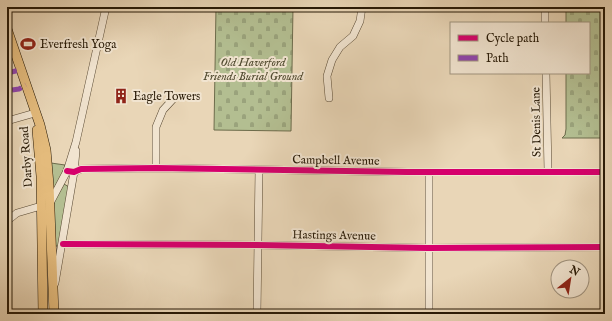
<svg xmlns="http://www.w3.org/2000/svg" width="612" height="321" font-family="'IM FELL English',serif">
	<defs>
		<pattern id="cemetery-stones" width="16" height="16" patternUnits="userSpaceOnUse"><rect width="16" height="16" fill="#b3be91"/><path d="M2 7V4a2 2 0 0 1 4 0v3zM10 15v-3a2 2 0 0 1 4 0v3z" fill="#9aa37c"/></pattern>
	</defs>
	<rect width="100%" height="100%" fill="#e9d6b7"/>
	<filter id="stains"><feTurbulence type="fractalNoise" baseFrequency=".005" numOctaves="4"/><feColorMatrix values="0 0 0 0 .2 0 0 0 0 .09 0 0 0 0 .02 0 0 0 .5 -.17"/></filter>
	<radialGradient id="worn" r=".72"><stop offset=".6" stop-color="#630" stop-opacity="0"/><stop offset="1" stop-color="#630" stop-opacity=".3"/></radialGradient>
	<g fill="#b3be91" stroke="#6d6c4c">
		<path d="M51,163L65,165L62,174L53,191Z"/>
		<path d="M64,184L69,187L59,246H53L52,205Z"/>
	</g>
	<g fill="url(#cemetery-stones)" stroke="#6d6c4c">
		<path d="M216,7H293L291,131L214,130Z"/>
		<path d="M566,9H605V138H562L565,135L566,129V73H589V23H566Z"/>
	</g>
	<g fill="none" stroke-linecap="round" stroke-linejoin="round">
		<g stroke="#584832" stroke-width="8">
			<g id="minor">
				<path d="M545,7V23"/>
				<path d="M546,73L548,171"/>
				<path d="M329,98L327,76L332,60L340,47L353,36L360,21L362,7"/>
				<path d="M7,121L35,113"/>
				<path d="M156,168V127L163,110L175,97"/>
				<path d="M67,171L74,172L81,169L156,168L407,172H605"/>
				<path d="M50,203L67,171L76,142L106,7"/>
				<path d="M7,221L17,213L41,206"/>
				<path d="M63,244L257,245L428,248L605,247"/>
				<path d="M55,283L74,172L76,151"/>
				<path d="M257,314L259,170"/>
				<path d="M429,314V172"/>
				<path d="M605,314V306"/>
			</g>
		</g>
		<g stroke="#271906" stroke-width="10">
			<g id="major">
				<path d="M7,7H11"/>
				<path d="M7,29L40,125L46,150L49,185L54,314"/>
				<path d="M37,130L41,176L43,314"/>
			</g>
		</g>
		<use href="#minor" stroke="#f1e4d0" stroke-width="7"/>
		<use href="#major" stroke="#e4bb7c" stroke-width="9"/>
		<g stroke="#8e44ad" stroke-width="5" stroke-dasharray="10 5" stroke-linecap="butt">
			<path d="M7,40H10"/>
			<path d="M7,73L20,70"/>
			<path d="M12,90L19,89L26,85"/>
		</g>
		<g stroke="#f1e4d0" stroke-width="8">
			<g id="cycleway">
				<path d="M67,171L74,172L81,169L156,168L407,172H605"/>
				<path d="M63,244L257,245L428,248L605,247"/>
			</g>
		</g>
		<use href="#cycleway" stroke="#d6006c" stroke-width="6"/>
	</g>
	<defs>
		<g id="stadium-bare" transform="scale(1.2)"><path d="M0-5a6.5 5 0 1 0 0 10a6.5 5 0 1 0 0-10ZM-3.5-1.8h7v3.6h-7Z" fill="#8f2418" stroke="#f1e4d0" stroke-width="2.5" paint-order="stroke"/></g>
		<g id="building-bare" transform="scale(1.2)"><path d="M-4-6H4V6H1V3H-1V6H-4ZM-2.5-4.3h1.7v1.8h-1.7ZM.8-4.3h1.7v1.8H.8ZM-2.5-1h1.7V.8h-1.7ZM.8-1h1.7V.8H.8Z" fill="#8f2418" stroke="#f1e4d0" stroke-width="2.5" paint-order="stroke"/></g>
	</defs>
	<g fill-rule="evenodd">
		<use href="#stadium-bare" x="28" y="44"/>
		<use href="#building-bare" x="121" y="96"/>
	</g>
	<g text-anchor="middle" stroke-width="4" stroke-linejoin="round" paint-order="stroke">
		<g font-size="12" fill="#271906" stroke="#f1e4d0" text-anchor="start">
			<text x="40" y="48">Everfresh Yoga</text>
			<text x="133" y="100">Eagle Towers</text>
		</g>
		<g font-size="12" font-style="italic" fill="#514b30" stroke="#f1e4d0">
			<text x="253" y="66">Old Haverford<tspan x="253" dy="14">Friends Burial Ground</tspan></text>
		</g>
		<g font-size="12" fill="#271906" stroke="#f1e4d0">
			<text transform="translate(536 122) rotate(-91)" y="4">St Denis Lane</text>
			<text transform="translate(26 157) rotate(-94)" y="4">Darby Road</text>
			<text transform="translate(336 160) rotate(1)" y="4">Campbell Avenue</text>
			<text transform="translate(334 235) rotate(1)" y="4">Hastings Avenue</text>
		</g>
	</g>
	<rect width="612" height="321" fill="none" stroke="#e9d6b7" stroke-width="24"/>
	<rect x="8" y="8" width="596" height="305" fill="none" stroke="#271906" stroke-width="2"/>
	<rect x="12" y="12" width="588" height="297" fill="none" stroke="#271906"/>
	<rect x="450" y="22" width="140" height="52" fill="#f1e4d0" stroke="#a0937f"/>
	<rect x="458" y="35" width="20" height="6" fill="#d6006c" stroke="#a0937f"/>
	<text x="486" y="42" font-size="12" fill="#271906">Cycle path</text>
	<rect x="458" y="55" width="20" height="6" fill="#8e44ad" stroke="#a0937f"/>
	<text x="486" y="62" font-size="12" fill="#271906">Path</text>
	<g transform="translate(570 279) rotate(30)"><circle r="19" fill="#f1e4d0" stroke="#a0937f"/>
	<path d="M0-3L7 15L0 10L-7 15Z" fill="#8f2418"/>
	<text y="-6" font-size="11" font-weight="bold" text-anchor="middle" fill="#271906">N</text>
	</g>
	<rect width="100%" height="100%" filter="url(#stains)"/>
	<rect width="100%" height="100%" fill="url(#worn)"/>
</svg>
